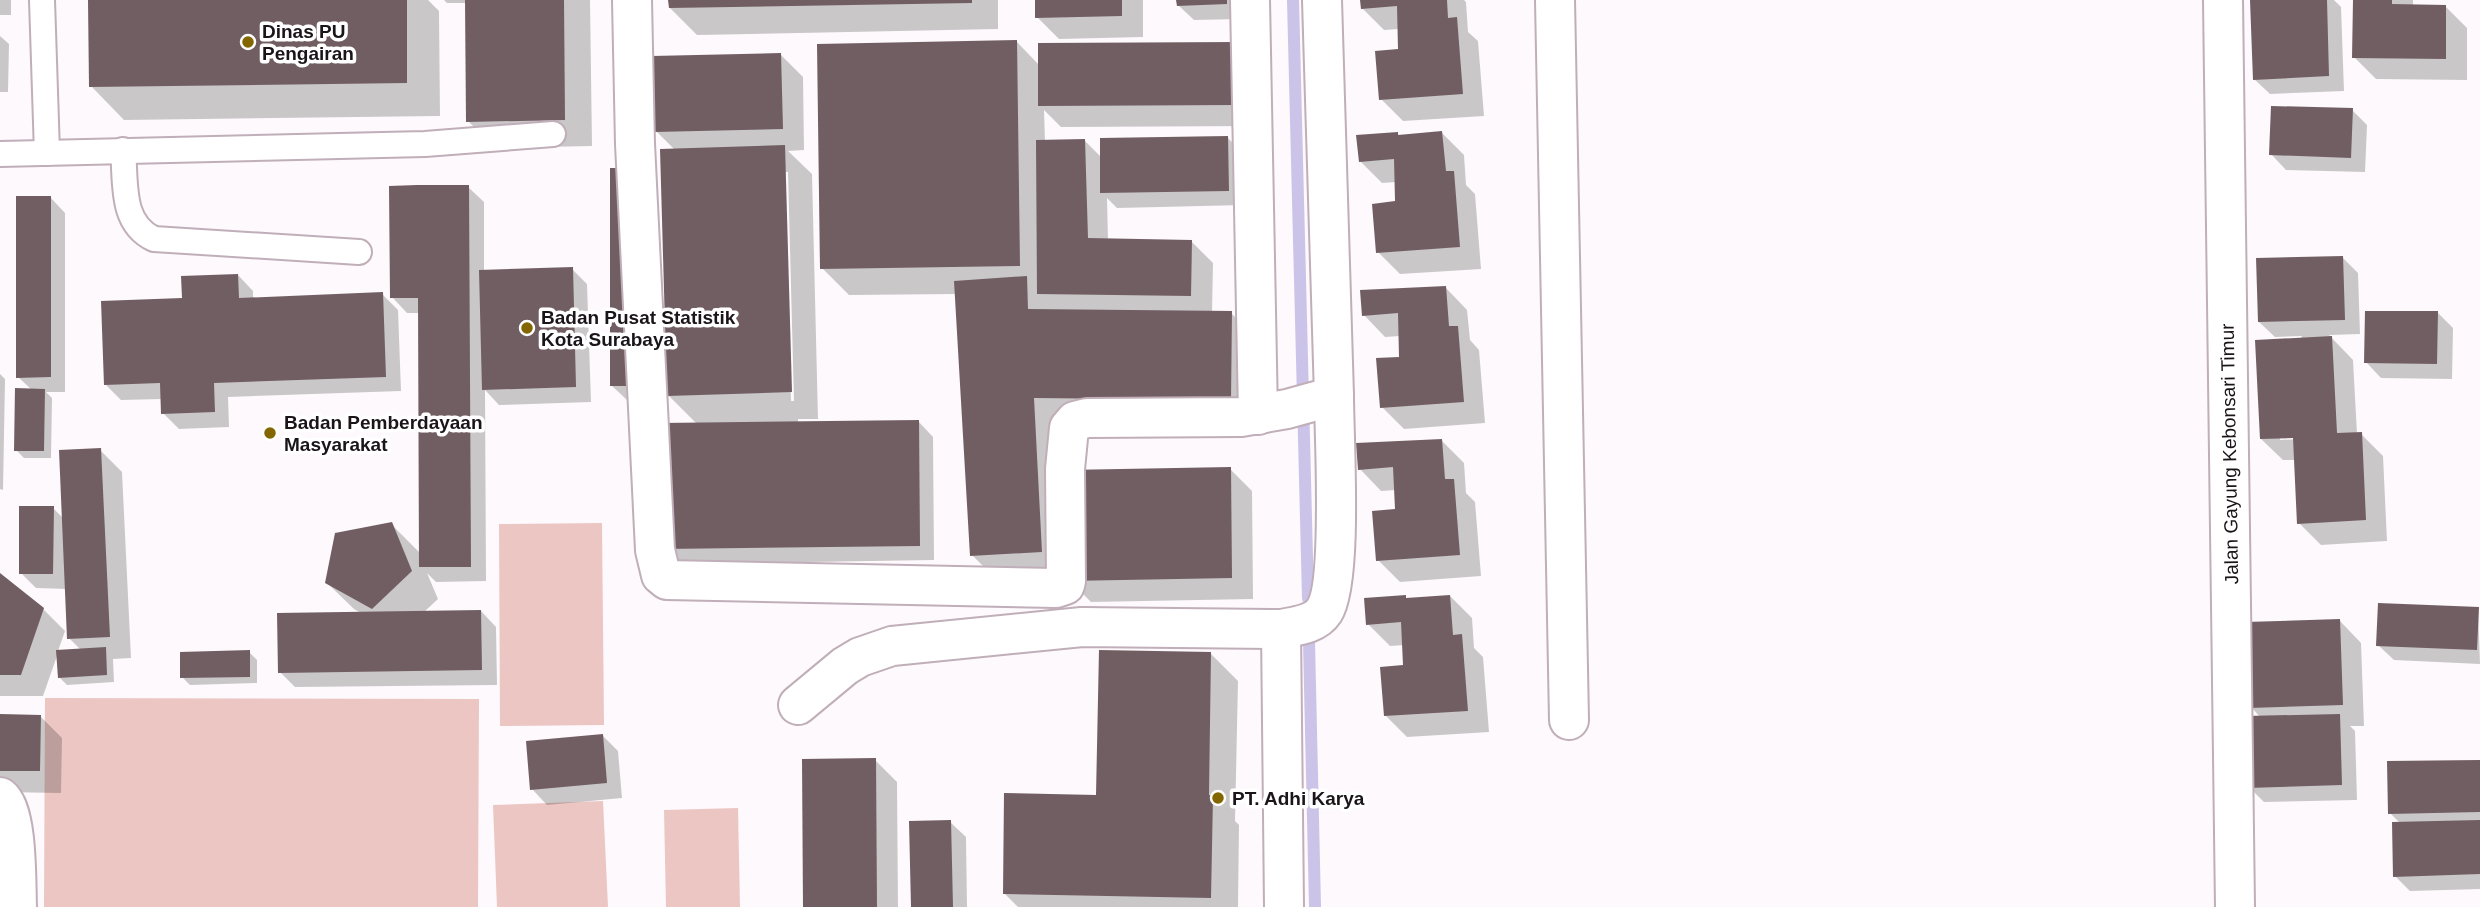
<svg xmlns="http://www.w3.org/2000/svg" width="2480" height="907" font-family="Helvetica,sans-serif">
	<rect width="100%" height="100%" fill="#fdf9fc"/>
	<g fill="#ecc6c3">
		<path d="M602,523L604,725L500,726L499,524Z"/>
		<path d="M45,698L479,699L478,907H44Z"/>
		<path d="M603,801L608,907H497L493,805Z"/>
		<path d="M738,808L740,907H666L664,810Z"/>
	</g>
	<g fill="#0003" fill-rule="evenodd">
		<rect x="0" y="0" width="11" height="15"/>
		<path d="M90,0H428L439,11L440,116L124,120L91,86Z"/>
		<path d="M444,0H590L592,146L495,148L468,121L467,3H447Z"/>
		<path d="M670,0H998V29L697,35L670,8Z"/>
		<path d="M1036,0H1143V37L1059,39L1037,17Z"/>
		<path d="M1178,0H1242V19L1194,20L1178,5Z"/>
		<path d="M1362,0H1464L1466,2L1468,32L1478,41L1484,116L1403,121L1381,99L1400,51L1399,29L1384,30L1362,8Z"/>
		<path d="M2251,0H2334L2341,7L2344,91L2270,94L2254,79Z"/>
		<path d="M2355,0H2413V6H2445L2467,28V80L2376,79L2354,57Z"/>
		<path d="M0,36L9,44L8,92H0Z"/>
		<path d="M1017,42L1039,65L1236,43L1259,126L1061,127L1044,110L1045,142L1085,141L1102,158L1228,138L1243,154L1244,205L1117,208L1107,198L1108,240L1191,241L1213,263L1212,313H1231L1258,340L1257,427L1060,424L1065,511L1230,469L1252,491L1253,599L1091,602L1069,580L999,582L972,555L957,294L849,295L822,268Z"/>
		<path d="M781,55L803,77L804,150L788,151L812,174L818,419H798V423L918,421L933,437L934,560L680,564L664,549L697,424L668,395L675,150L656,131ZM784,172H788L794,401H791Z"/>
		<path d="M2352,110L2367,125L2365,172L2286,170L2271,154Z"/>
		<path d="M1442,133L1464,155L1466,185L1475,194L1481,269L1400,274L1378,252L1397,203L1396,182L1382,183L1360,161L1398,134L1401,137Z"/>
		<path d="M646,185V400H627L611,385Z"/>
		<path d="M468,187L484,202V271L572,269L587,284L591,402L499,405L485,390L486,581L436,582L427,573L438,599L424,612L481,611L496,627L497,685L295,687L280,672L361,613L354,609L326,582L391,524L421,554L420,313H407L392,297Z"/>
		<path d="M50,197L65,213V392H46L52,398L51,458H24L16,450L32,390L18,377Z"/>
		<path d="M2343,258L2358,273L2360,334L2329,335L2353,360L2357,434H2361L2383,456L2387,541L2321,545L2299,523L2295,460H2283L2261,439L2302,336L2275,337L2259,322ZM2301,436V439L2280,440V437Z"/>
		<path d="M238,275L253,291V299L382,294L398,310L401,391L228,397L229,427L179,429L163,413V399L121,400L106,385L184,300Z"/>
		<path d="M1446,288L1467,310L1470,340L1479,350L1485,423L1404,429L1382,407L1401,358L1400,336L1385,337L1364,315Z"/>
		<path d="M2438,313L2453,328L2452,379L2381,378L2366,362Z"/>
		<path d="M0,374L5,379L3,490L0,489Z"/>
		<path d="M1442,441L1464,463L1466,493L1475,502L1481,576L1400,582L1378,560L1397,511L1396,490L1381,491L1360,469Z"/>
		<path d="M100,450L122,472L131,658L113,659L114,682L67,685L59,677L58,653L43,696H0V576L43,609L65,631L58,651L81,650L69,638L67,589L36,588L21,573L53,508L64,519Z"/>
		<path d="M1450,596L1472,618L1474,648L1483,657L1489,732L1407,737L1385,715L1405,667L1404,645L1390,646L1368,624L1405,597L1408,600Z"/>
		<path d="M2478,609L2480,664L2394,660L2378,645Z"/>
		<path d="M2340,621L2361,643L2364,726H2350L2355,731L2357,800L2264,802L2249,787L2261,718L2251,707Z"/>
		<path d="M249,652L257,660V683L190,685L182,677Z"/>
		<path d="M1211,654L1238,681L1235,821L1239,825L1238,907H1018L1004,893L1098,796Z"/>
		<path d="M0,716H40L62,738L61,793L0,792Z"/>
		<path d="M603,736L618,751L622,798L547,805L532,789Z"/>
		<path d="M875,760L897,782L898,907H805Z"/>
		<path d="M2480,762V889L2410,891L2395,876L2401,824L2390,813Z"/>
		<path d="M950,822L966,837L967,907H913Z"/>
	</g>
	<g fill="none" stroke-linecap="round" stroke-linejoin="round">
		<g stroke="#cbc3e8" stroke-width="12">
			<path d="M1293,0L1308,598"/>
			<path d="M1309,642L1315,907"/>
		</g>
	</g>
	<g fill="#715e63">
		<path d="M88,0H407V83L89,87Z"/>
		<path d="M465,0H564L565,120L466,122Z"/>
		<path d="M668,0H972V3L669,8Z"/>
		<path d="M1035,0H1122V16L1035,18Z"/>
		<path d="M1176,0H1227V4L1177,6Z"/>
		<path d="M1360,0H1447L1448,18L1457,17L1463,94L1379,100L1375,51L1398,49L1397,6L1361,9Z"/>
		<path d="M2250,0H2327L2329,76L2253,80Z"/>
		<path d="M2353,0H2392V4L2446,5V59L2352,58Z"/>
		<path d="M1017,40L1020,266L820,269L817,44Z"/>
		<path d="M1237,42V105L1038,106V43Z"/>
		<path d="M781,53L783,129L654,132L652,56Z"/>
		<path d="M2271,106L2353,108L2351,158L2269,155Z"/>
		<path d="M1442,131L1446,171H1454L1460,247L1376,253L1372,204L1395,201L1394,159L1359,162L1356,135L1398,132V135Z"/>
		<path d="M1228,136L1229,191L1100,193V138Z"/>
		<path d="M1085,139L1088,238L1192,240L1191,296L1037,294L1036,140Z"/>
		<path d="M785,145L792,392L667,396L660,149Z"/>
		<rect x="610" y="168" width="21" height="218"/>
		<path d="M417,185H469L471,567H419L418,298H390L389,186Z"/>
		<path d="M16,196H51V377L16,378Z"/>
		<path d="M2343,256L2345,320L2258,322L2256,258Z"/>
		<path d="M573,267L576,387L482,390L479,270Z"/>
		<path d="M238,274L239,298L383,292L386,377L214,383L215,412L161,414L160,383L104,385L101,301L182,298L181,276Z"/>
		<path d="M1027,276L1028,309L1232,311L1231,400L1034,398L1042,552L970,556L954,281Z"/>
		<path d="M1446,286L1449,326H1458L1464,402L1380,408L1376,358L1399,357L1398,313L1362,316L1360,290Z"/>
		<path d="M2365,311H2438L2437,364L2364,363Z"/>
		<path d="M2332,336L2337,433L2362,432L2366,520L2297,524L2293,438L2260,439L2255,340Z"/>
		<path d="M15,388L45,389L44,451H14Z"/>
		<path d="M919,420L920,546L663,549L661,423Z"/>
		<path d="M1442,439L1445,479H1454L1460,555L1376,561L1372,511L1395,509L1393,467L1358,470L1356,443Z"/>
		<path d="M101,448L110,637L67,639L59,450Z"/>
		<path d="M1231,467L1232,578L1067,581L1066,470Z"/>
		<path d="M19,506H54L53,574H19Z"/>
		<path d="M392,522L412,571L372,609L325,583L335,533Z"/>
		<path d="M0,573L44,608L21,675H0Z"/>
		<path d="M1406,595V598L1450,595L1453,635L1462,634L1468,711L1384,716L1380,667L1403,665L1401,622L1366,625L1364,598Z"/>
		<path d="M2378,603L2479,607L2477,650L2376,646Z"/>
		<path d="M481,610L482,670L278,673L277,613Z"/>
		<path d="M2340,619L2343,705L2249,708L2246,622Z"/>
		<path d="M106,647L107,675L58,678L56,650Z"/>
		<path d="M250,650V677L180,678V652Z"/>
		<path d="M1099,650L1211,652L1209,795L1213,796L1211,898L1003,894L1004,793L1096,795Z"/>
		<path d="M0,714L41,715L40,771H0Z"/>
		<path d="M2340,714L2342,785L2247,788L2245,716Z"/>
		<path d="M603,734L607,783L530,790L526,741Z"/>
		<path d="M876,758L877,907H803L802,759Z"/>
		<path d="M2480,760V812L2388,814L2387,761Z"/>
		<path d="M951,820L953,907H911L909,821Z"/>
		<path d="M2480,820V874L2393,877L2392,822Z"/>
	</g>
	<g fill="none" stroke-linecap="round" stroke-linejoin="round">
		<g stroke="#c0aeb9" stroke-width="28">
			<g id="service">
				<path d="M42,0L47,153"/>
				<path d="M123,150C126,183 120,223 154,239L359,252"/>
				<path d="M0,154L425,144L553,134"/>
			</g>
		</g>
		<g stroke="#c0aeb9" stroke-width="42">
			<g id="minor">
				<path d="M632,0L635,144L655,550L661,575L667,580L1056,588L1065,585L1066,581L1065,469L1069,428L1075,421L1087,418L1241,417L1287,409L1334,396L1322,0"/>
				<path d="M1250,0L1258,415"/>
				<path d="M1555,0L1569,720"/>
				<path d="M1281,629L1284,907"/>
				<path d="M798,705L845,666L860,657L892,646L1082,627L1281,629C1295,626 1315,625 1324,611C1343,583 1334,435 1334,396"/>
				<path d="M0,797C18,810 16,883 17,907"/>
			</g>
		</g>
		<g stroke="#c0aeb9" stroke-width="42">
			<path id="tertiary" d="M2223,0L2235,907"/>
		</g>
		<use href="#service" stroke="#fff" stroke-width="24"/>
		<use href="#minor" stroke="#fff" stroke-width="38"/>
		<use href="#tertiary" stroke="#fff" stroke-width="38"/>
	</g>
	<g fill="#836600" stroke="#fff" stroke-width="2.5">
		<circle cx="248" cy="42" r="7"/>
		<circle cx="527" cy="328" r="7"/>
		<circle cx="270" cy="433" r="7"/>
		<circle cx="1218" cy="798" r="7"/>
	</g>
	<g text-anchor="middle" stroke-width="7" stroke-linejoin="round" paint-order="stroke">
		<g font-size="19" font-weight="bold" fill="#1b1519" stroke="#fff" text-anchor="start">
			<text x="262" y="38">Dinas PU<tspan x="262" dy="22">Pengairan</tspan></text>
			<text x="541" y="324">Badan Pusat Statistik<tspan x="541" dy="22">Kota Surabaya</tspan></text>
			<text x="284" y="429">Badan Pemberdayaan<tspan x="284" dy="22">Masyarakat</tspan></text>
			<text x="1232" y="805">PT. Adhi Karya</text>
		</g>
		<g font-size="19" fill="#1b1519" stroke="#fff">
			<text transform="translate(2229 454) rotate(-91)" y="7">Jalan Gayung Kebonsari Timur</text>
		</g>
	</g>
</svg>
